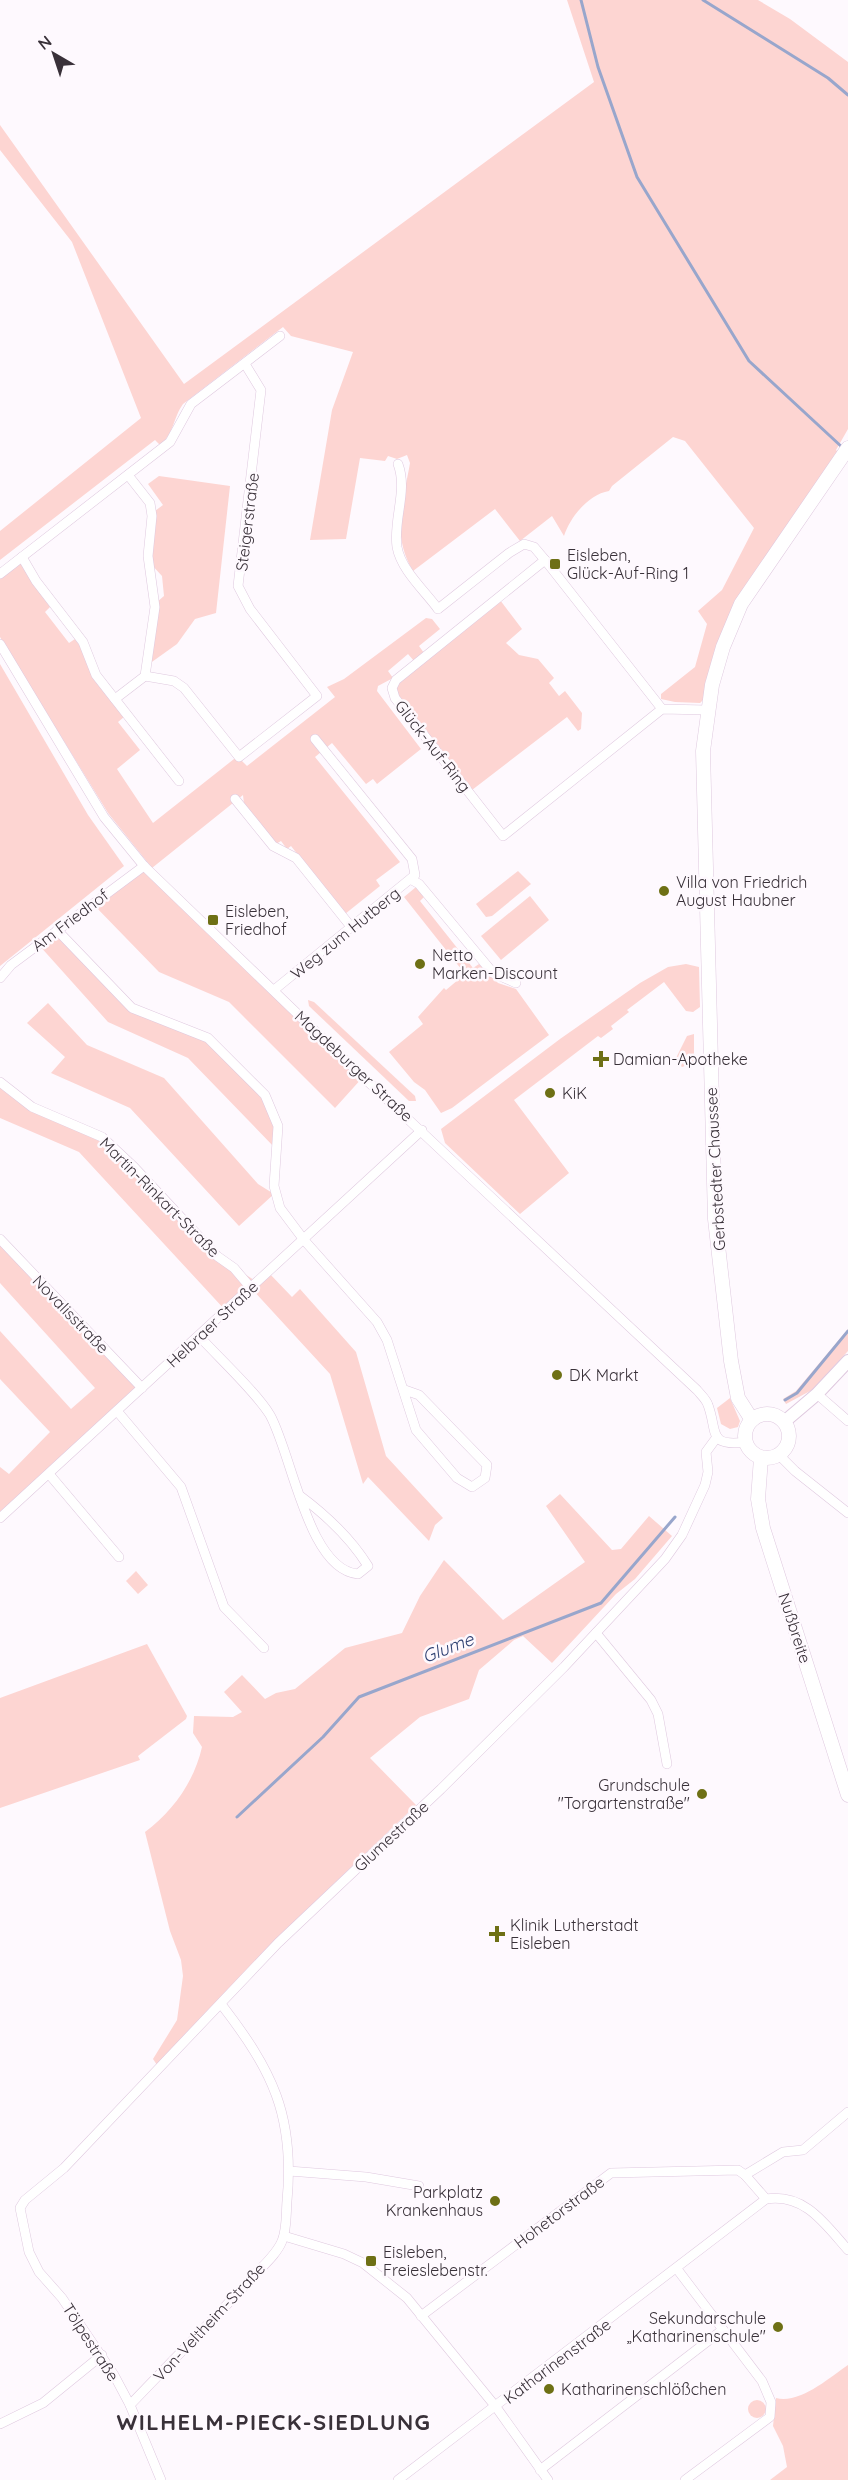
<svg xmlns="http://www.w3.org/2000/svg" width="848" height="2480" font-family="Quicksand,sans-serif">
	<rect width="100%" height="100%" fill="#fef9fe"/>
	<g fill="#fdd5d2">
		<path d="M567,0H758L790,19L848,62V429L836,450L838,452L740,599L705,698L700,703L675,702L661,699V694L695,667L707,624L698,611L722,590L754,528L685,441L673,437L612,486L609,491C589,494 570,517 564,536L552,516L520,541L495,509L413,571C391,533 403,504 410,463L407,455L397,459L388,456L385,461L360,458L346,539L310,540L332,410L353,352L291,336L283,327L183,404C173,418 174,434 160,445L155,440L0,560V531L141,418L72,242L0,150V125L184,384L594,82Z"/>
		<path d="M159,476L230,486L216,613L195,619L177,644L149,664L157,602L164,596L162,576L151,564L155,511L163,505L148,484Z"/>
		<path d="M20,563L50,607L45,612L69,643L75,639L82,649L95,681L124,717L118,722L140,750L117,769L153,823L234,759H240L247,766L335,697L327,687L344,679L426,618L432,619L440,629L419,646L424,653L414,661L408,654L388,671L393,678L378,686L377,691L421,749L377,784L373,779L366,784L332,743L315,757L400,862L376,880L380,886L345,914L291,846L287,849L281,841L276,844L244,804L243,795L152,868L108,813L0,637V579Z"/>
		<path d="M500,600L522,629L506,643L519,655L538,659L554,678L549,683L559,696L565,691L582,713L581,729L578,731L567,717L472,790L397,694V686L403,677Z"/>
		<path d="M0,664L88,815L124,866L0,966Z"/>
		<path d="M144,866L363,1077L335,1108L229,1002L159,972L92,903Z"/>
		<path d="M518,871L531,884L492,916L486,917L476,904Z"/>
		<path d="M416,887L424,897L420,901L473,968L479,964L498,983L516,989L549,1035L452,1108L441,1113L425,1090L414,1082L389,1052L423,1024L418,1017L444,988L446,990L465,974L404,897Z"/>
		<path d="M530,896L549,920L501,960L481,936Z"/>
		<path d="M57,930L125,1001L208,1038L273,1110L275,1148L188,1058L108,1022L38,944Z"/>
		<path d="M686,964L699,967L700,1007L693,1012L686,1011L664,982L627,1010L629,1012L611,1026L613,1029L601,1038L598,1036L514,1100L569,1173L520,1214L445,1143L441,1129L560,1039L640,983L668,967Z"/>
		<path d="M308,1000L314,1002L415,1096L416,1101H409L309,1006Z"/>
		<path d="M48,1003L87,1045L164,1078L258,1184L274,1194L239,1226L130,1108L51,1073L65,1057L27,1023Z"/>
		<path d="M694,1034V1063L682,1067L675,1060L687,1036Z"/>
		<path d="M0,1082L32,1107L102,1137L217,1256L257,1282L268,1272L292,1297L300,1289L356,1352L386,1456L443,1518L435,1525L429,1541L368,1477L363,1484L330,1374L251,1288L226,1311L79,1152L0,1118Z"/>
		<path d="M0,1239L142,1388L0,1518V1467L9,1474L50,1432L0,1379V1331L71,1409L95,1388L0,1283Z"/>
		<path d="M848,1329V1351L812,1390L786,1404L783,1399L796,1391Z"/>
		<path d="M730,1398L740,1421L738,1427L730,1429L721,1424L717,1408Z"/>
		<path d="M560,1494L612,1550L621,1549L649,1516L672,1536L635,1579L616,1594L552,1663L523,1636L514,1640L479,1670L469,1699L420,1717L370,1758L416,1805L273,1942L157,2065L153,2059L177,2020L183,1976L181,1960L170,1931L145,1832C173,1811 194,1782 202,1747L193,1733L194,1716L233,1717L242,1712L224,1692L242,1675L265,1699L276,1693L295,1689L345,1648L402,1633L420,1596L444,1560L503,1620L585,1562L546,1506Z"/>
		<path d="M136,1571L148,1585L138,1594L126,1581Z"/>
		<path d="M147,1644L187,1716L186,1719L138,1756L140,1760L0,1808V1698Z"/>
		<path d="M848,2365V2480H770L787,2467L783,2446L773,2426L776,2398C800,2404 829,2378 848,2365Z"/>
		<circle cx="757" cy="2409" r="9"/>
	</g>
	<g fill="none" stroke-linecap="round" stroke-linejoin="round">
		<g stroke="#98a6cc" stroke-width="3">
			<path d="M581,0L598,67L637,177L749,361L843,448"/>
			<path d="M703,0L828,78L848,95"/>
			<path d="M785,1400L797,1393L848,1331"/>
			<path d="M237,1817L323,1737L359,1697L601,1603L675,1517"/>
		</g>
		<g stroke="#dfc9df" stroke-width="10">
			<g id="minor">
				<path d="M398,464C408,491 393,519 397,547C401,570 425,591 438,609L509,553L524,544L534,547L545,560"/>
				<path d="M22,557L36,581L83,642L96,675L179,781"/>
				<path d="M0,574L170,442L191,404L280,336"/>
				<path d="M0,644L104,817L144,866L363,1077L697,1390C701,1395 706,1399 708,1405C718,1432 707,1447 746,1442"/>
				<path d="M145,676L174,681L184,688L239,757L317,696L250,609L238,586L261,390L245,364"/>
				<path d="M115,699L145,676L155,607L148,556L152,516L150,503L128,475"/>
				<path d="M662,709L545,560L396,680L392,688L395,698L503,836L662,709L706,710"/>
				<path d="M235,799L273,846L296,858L352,928"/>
				<path d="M412,880L419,884L493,973L516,983"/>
				<path d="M57,930L132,1008L208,1038L265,1095L278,1126L274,1186L280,1208L304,1240L377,1322L387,1340L416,1430L457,1478L472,1487L485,1478L487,1465L419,1395L405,1390"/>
				<path d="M0,978L11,965L144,866"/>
				<path d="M274,990L415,875L412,859L315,739"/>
				<path d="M0,1082L32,1107L102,1137L134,1167L217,1256L234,1268L251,1288"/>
				<path d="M0,1239L142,1388"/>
				<path d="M199,1336C219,1358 256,1392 270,1415C292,1454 308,1570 358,1574L368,1566C350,1537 326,1515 299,1495"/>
				<path d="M817,1394L848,1421"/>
				<path d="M117,1411L181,1487L224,1607L264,1648"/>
				<path d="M779,1455L795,1471L848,1513"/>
				<path d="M49,1474L119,1557"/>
				<path d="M0,1518L422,1130"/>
				<path d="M596,1633L651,1700L658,1714L667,1764"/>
				<path d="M289,2171L366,2177L419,2186"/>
				<path d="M745,2175L783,2152L803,2150L848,2112"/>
				<path d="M284,2236L344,2254L363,2263L407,2298L496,2407L548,2480"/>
				<path d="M677,2269L762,2381L771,2402L770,2417L685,2480"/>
				<path d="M421,2316L611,2173L738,2170L745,2175L766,2199"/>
				<path d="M130,2405C170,2363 211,2322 250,2280C260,2268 276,2256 282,2241C287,2230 286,2213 287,2201C295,2115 272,2070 221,2004"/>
				<path d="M0,2424L43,2403L102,2355"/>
				<path d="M540,2470L721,2331"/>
				<path d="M161,2480L130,2405L114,2375L62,2298L39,2272L29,2252L20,2208L25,2200L64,2168L278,1943L441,1789L564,1667L665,1559L682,1535L705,1485L708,1472L706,1452L717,1437"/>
				<path d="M398,2480L766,2199C805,2193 825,2224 848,2250"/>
			</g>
		</g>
		<g stroke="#dfc9df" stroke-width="14">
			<path id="tertiary" d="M784,1422L817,1394L848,1361"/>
		</g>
		<g stroke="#dfc9df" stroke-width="15">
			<g id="secondary">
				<circle cx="767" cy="1436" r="22"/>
				<path d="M752,1420L738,1398L731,1361L715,1219L703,751L712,685L723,647L741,604L848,448"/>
				<path d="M761,1458L758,1499L763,1528L848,1795"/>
			</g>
		</g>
		<use href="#minor" stroke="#fff" stroke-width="9"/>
		<use href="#tertiary" stroke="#fff" stroke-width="12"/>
		<use href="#secondary" stroke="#fff" stroke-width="14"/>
	</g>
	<g fill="#6e7015" stroke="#fef9fe" stroke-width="2">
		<rect x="549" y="558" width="12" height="12" rx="3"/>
		<circle cx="664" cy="891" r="6"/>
		<rect x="207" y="914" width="12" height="12" rx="3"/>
		<circle cx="420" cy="964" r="6"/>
		<path d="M598 1050h6v6h6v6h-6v6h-6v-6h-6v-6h6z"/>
		<circle cx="550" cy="1093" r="6"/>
		<circle cx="557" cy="1375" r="6"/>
		<circle cx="702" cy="1794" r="6"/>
		<path d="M494 1925h6v6h6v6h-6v6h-6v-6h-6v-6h6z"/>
		<circle cx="495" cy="2201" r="6"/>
		<rect x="365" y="2255" width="12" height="12" rx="3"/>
		<circle cx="778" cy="2327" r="6"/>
		<circle cx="549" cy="2389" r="6"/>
	</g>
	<g text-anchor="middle" stroke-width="5" stroke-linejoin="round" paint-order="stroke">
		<g font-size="16" fill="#393139" stroke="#fef9fe">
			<text transform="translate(247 522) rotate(-83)" y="6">Steigerstraße</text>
			<text transform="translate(433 746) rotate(52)" y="6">Glück-Auf-Ring</text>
			<text transform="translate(70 920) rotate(-37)" y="6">Am Friedhof</text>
			<text transform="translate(345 933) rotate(-39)" y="6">Weg zum Hutberg</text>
			<text transform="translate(354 1066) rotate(43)" y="6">Magdeburger Straße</text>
			<text transform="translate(715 1169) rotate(-93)" y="6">Gerbstedter Chaussee</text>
			<text transform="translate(160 1197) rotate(45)" y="6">Martin-Rinkart-Straße</text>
			<text transform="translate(71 1314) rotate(46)" y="6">Novalisstraße</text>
			<text transform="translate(212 1324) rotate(-43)" y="6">Helbraer Straße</text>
			<text transform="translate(795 1628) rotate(72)" y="6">Nußbreite</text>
			<text transform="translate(391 1836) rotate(-43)" y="6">Glumestraße</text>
			<text transform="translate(559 2212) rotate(-37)" y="6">Hohetorstraße</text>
			<text transform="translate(209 2322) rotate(-47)" y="6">Von-Veltheim-Straße</text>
			<text transform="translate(91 2342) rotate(57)" y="6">Tölpestraße</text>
			<text transform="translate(557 2361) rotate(-37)" y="6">Katharinenstraße</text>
		</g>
		<g font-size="16" fill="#393139" stroke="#fef9fe" text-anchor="start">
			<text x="567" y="561">Eisleben,<tspan x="567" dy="18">Glück-Auf-Ring 1</tspan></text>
			<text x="676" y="888">Villa von Friedrich<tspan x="676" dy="18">August Haubner</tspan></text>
			<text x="225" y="917">Eisleben,<tspan x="225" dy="18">Friedhof</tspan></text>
			<text x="432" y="961">Netto<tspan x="432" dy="18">Marken-Discount</tspan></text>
			<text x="613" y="1065">Damian-Apotheke</text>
			<text x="562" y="1099">KiK</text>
			<text x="569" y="1381">DK Markt</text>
			<text x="690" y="1791" text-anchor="end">Grundschule<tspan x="690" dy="18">"Torgartenstraße"</tspan></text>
			<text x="510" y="1931">Klinik Lutherstadt<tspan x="510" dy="18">Eisleben</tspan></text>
			<text x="483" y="2198" text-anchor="end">Parkplatz<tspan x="483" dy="18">Krankenhaus</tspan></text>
			<text x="383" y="2258">Eisleben,<tspan x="383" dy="18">Freieslebenstr.</tspan></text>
			<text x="766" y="2324" text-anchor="end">Sekundarschule<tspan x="766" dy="18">„Katharinenschule"</tspan></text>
			<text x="561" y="2395">Katharinenschlößchen</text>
		</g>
		<g font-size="18" font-style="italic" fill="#324374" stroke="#fef9fe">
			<text transform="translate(448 1648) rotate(-21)" y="6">Glume</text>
		</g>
		<g font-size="22" font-weight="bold" letter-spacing="1.5" fill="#393139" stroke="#fef9fe">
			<text x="274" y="2430">WILHELM-PIECK-SIEDLUNG</text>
		</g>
	</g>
	<g transform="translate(54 54) rotate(321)" stroke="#fef9fe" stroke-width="4.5" paint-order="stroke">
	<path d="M0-4.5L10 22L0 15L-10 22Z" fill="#393139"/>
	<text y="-9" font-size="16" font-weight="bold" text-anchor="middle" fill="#393139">N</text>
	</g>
</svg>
